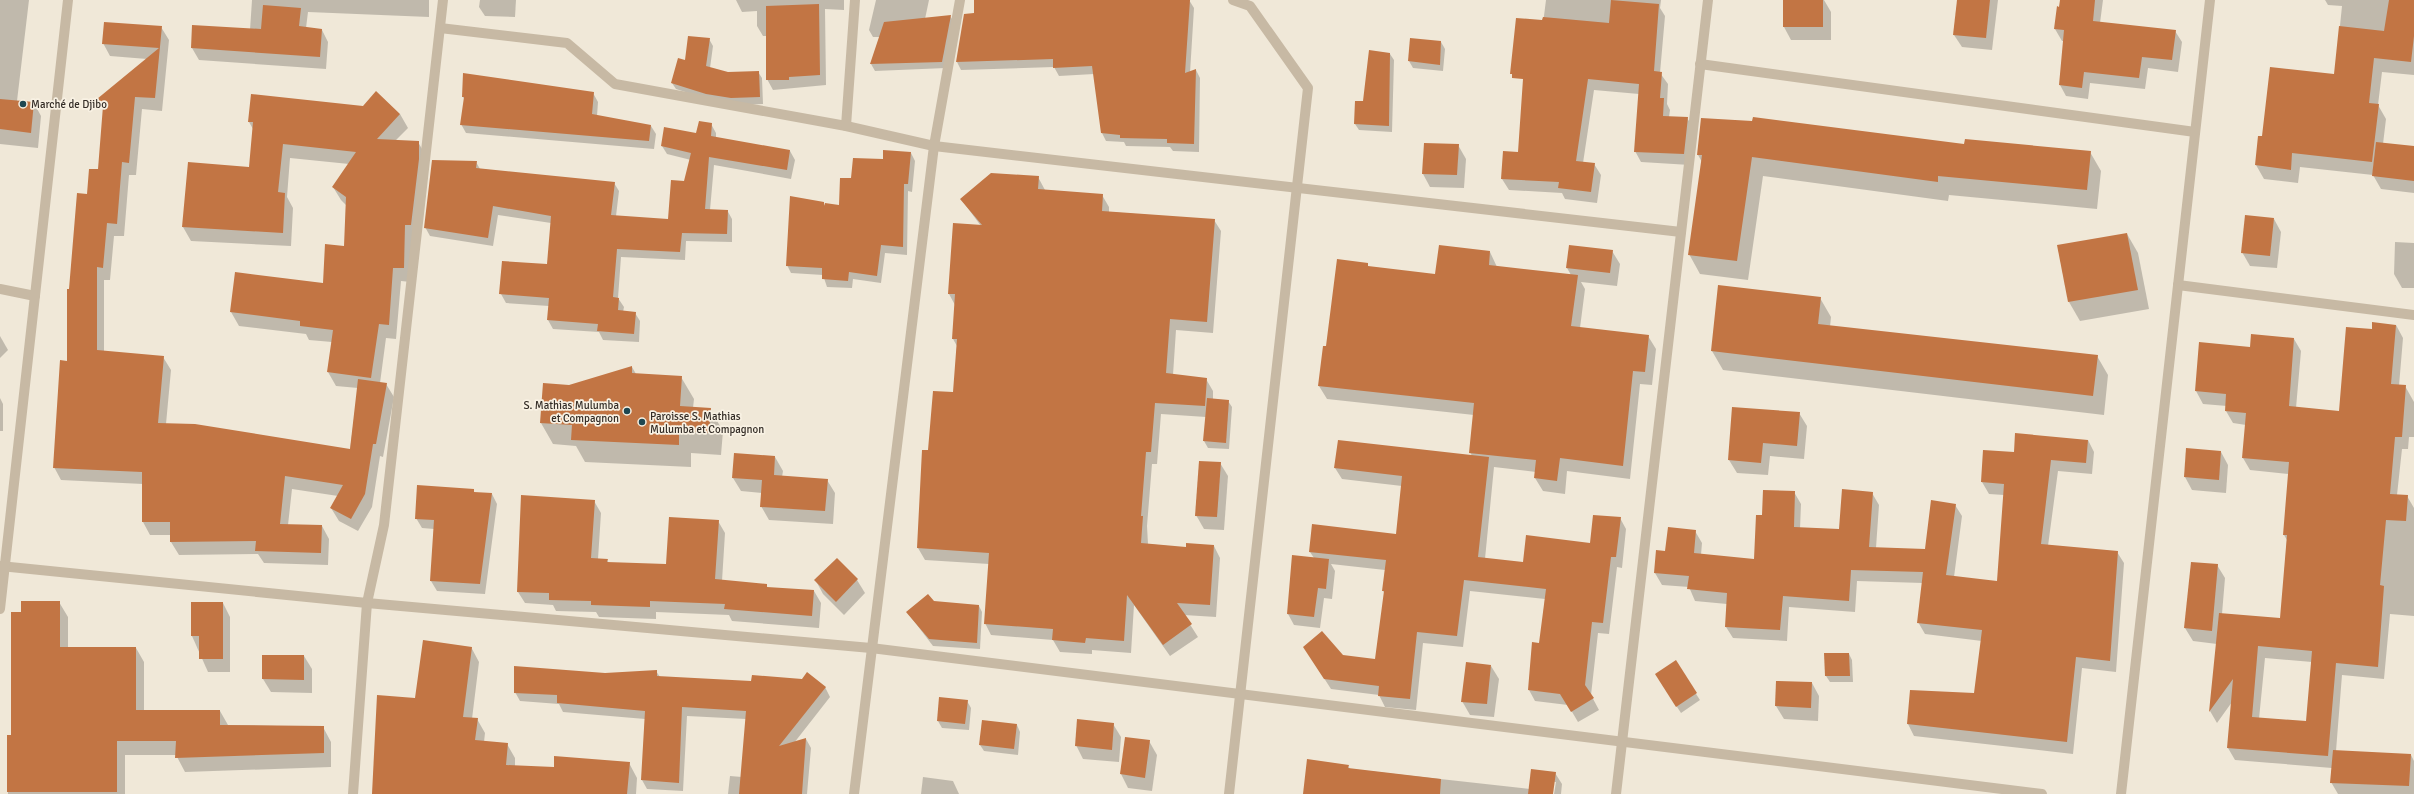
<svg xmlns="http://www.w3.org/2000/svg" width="2414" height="794" font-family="Signika,sans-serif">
	<rect width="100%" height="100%" fill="#f0e8d8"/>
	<g fill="#0003" fill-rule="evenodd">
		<path d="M0,0H29L17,101L34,103L41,116L38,148L0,144Z"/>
		<path d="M252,0H429V17L308,12L306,28L322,30L328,42L326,69L199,60L192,48L250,30Z"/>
		<path d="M480,0H516L515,17L485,16L479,7Z"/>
		<path d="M736,0H844V10L825,9L826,85L773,90L767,79V36H763L757,26V11L742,12Z"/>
		<path d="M876,0H929L925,19L950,16L954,22L946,68L875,71L871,64L880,37H873L869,30Z"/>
		<path d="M975,0H1189L1194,8L1190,73L1196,70L1200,78L1199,152L1173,151L1170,147L1126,146L1124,142L1106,141L1102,133L1094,74L1059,76L1054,67L961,70L957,62L975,14Z"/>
		<path d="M1546,0H1661L1660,8L1665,16L1660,73L1668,84L1667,104L1670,110L1669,117L1687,118L1694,129L1690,165L1641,162L1635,151L1639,94L1594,90L1583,163L1594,164L1601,175L1597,203L1565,199L1562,193L1509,190L1502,179L1528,142Z"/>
		<path d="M1784,0H1824L1831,12V40H1791L1784,27Z"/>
		<path d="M1958,0H1998L1992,50L1962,47L1954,35Z"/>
		<path d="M2061,0H2103L2100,23L2175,31L2182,42L2178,72L2148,68L2145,89L2090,83L2088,99L2066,96L2060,85L2064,41H2062L2055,29L2058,7L2060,8Z"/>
		<path d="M2325,0H2414V75L2382,72L2378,105L2386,119L2383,144L2414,147V193L2381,189L2373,175L2300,167L2298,183L2264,179L2256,165L2259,137H2263L2335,75L2342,6L2328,5Z"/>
		<path d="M161,27L169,40L162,111L142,109L136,175H129L124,236H114L110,280H104V352L163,357L171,370L166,424L350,450L358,388L336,386L328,372L332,342L309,340L306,334L239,326L231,312L324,284L345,247L346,205L341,200L333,187L349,164L290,158L287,197L293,208L291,246L191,241L183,227L250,168L253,129L249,122L400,114L408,128L395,141L418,142L426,156L411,282L401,281L396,339L386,338L380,383L386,384L394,397L383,457L380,456L372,507L358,531L339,521L331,508L338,496L292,489L288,525L322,526L329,539L328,565L264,563L258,554L179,555L171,542V535H150L143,522V484L61,480L54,467L68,362L70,290L88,195L99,170L104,109L99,99L147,59L110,56L103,43Z"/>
		<path d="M709,39L713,46L710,68L728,73L758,72L762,78L763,104L735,105L710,100L676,89L672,83L686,61Z"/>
		<path d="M1411,40L1441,42L1445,49L1443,71L1413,68L1409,61Z"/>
		<path d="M1390,54L1394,60L1392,132L1359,130L1355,124L1364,102Z"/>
		<path d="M593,93L598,102L597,116L651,126L656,134L654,149L466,133L461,124L465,100L463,97Z"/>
		<path d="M711,124L716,133V138L790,151L795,160L791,179L714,165L710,210H727L732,219V242L686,241L685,260L621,257L618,298L624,307L623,312L635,313L640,321L639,342L603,340L599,332L553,329L548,320L549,306L506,303L501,294L548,265L551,223L498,215L493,246L430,236L425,227L476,162L480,169L614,183L619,191L616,216L669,220L685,182L691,160L667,154L662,146L697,134Z"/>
		<path d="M1458,145L1466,159L1464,188L1430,187L1423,174Z"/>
		<path d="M2090,152L2101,171L2097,209L1949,195L1948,201L1763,176L1748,280L1700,274L1689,254L1702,162L1698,155Z"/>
		<path d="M911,153L915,161L912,192L908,191L907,255L885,253L881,283L853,279L852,288L827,287L823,275L791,273L787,265L823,203L825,206H840L852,179L884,160Z"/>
		<path d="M1038,177L1045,190L1102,195L1109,207V212L1214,220L1221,231L1213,333L1176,330L1173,375L1206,379L1213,391V400L1228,401L1232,407L1229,449L1208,448L1204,441L1206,417L1161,414L1157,464H1152L1147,526L1148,544L1187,548L1214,546L1220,558L1216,617L1184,615L1198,637L1170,656L1134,605L1131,653L1092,650V654L1060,652L1053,640L991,635L985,623L989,564L925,560L918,548L929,451L954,393L957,346L953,339L955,305L949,294L981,226L961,199Z"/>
		<path d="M2274,219L2281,232L2277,268L2250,266L2242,252Z"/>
		<path d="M2127,234L2138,253L2149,309L2080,321L2069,302L2058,246Z"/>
		<path d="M2395,242L2414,243V288H2402L2394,274Z"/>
		<path d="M1570,247L1612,251L1620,264L1617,286L1581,282L1585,289L1580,328L1648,336L1656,349L1652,385L1640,384L1630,479L1567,471L1565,494L1543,491L1535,478L1536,472L1494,467L1485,559L1523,563L1590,544L1620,518L1626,529L1622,568L1617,567L1609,634L1598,633L1591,695L1599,710L1578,722L1568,705L1535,701L1529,690L1533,643L1540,644L1545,599L1470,591L1463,647L1423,643L1416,710L1385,707L1379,695L1331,689L1311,658L1342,656L1376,660L1385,594L1383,591L1385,570L1331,564L1335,571L1332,599L1324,598L1320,628L1294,625L1288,614L1293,556L1314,558L1310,552L1397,535L1402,486L1342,479L1335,468L1472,456L1470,452L1474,415L1327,399L1319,386L1327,348L1367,264L1369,268L1436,275L1490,252L1497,267L1571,275L1567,268Z"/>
		<path d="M1820,298L1831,317L1830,327L2097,356L2108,375L2104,415L1723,370L1712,351Z"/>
		<path d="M2396,325L2403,338L2399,386H2405L2414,402V437H2409L2408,449H2402L2397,495L2407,496L2414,508V616L2390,614L2384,679L2342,675L2336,751L2411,755L2414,761V794H2338L2331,782L2332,768L2235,760L2228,748L2232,702L2217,723L2210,711L2217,644L2193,641L2185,628L2192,563L2217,565L2225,578L2222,614L2281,619L2287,540L2284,535L2289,474L2250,470L2243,458L2246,425L2233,423L2226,411L2227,406L2203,404L2196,391L2251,348L2294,339L2301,351L2296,408L2340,412L2373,330ZM2265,658L2312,662L2307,722L2259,719Z"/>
		<path d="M0,336L8,350L0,358Z"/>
		<path d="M632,367L636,374L681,377L694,399L693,408L710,409L723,431L721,455L691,453V467L585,462L576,446L553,444L541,423L569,386Z"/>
		<path d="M0,398L3,404V431H0Z"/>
		<path d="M1799,413L1807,426L1804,459L1770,456L1768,475L1737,473L1729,460Z"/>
		<path d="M2088,440L2094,452L2092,474L2058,471L2048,546L2117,552L2124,563L2116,672L2082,668L2073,754L1914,736L1908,724L1975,695L1982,641L1925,634L1918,622L1923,583L1857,581L1855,612L1789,607L1787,641L1733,638L1726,627L1727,604L1695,601L1689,587L1662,585L1655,573L1666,552L1695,531L1702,543L1701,555L1755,560L1763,516L1794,492L1801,504L1800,529L1840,530L1872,493L1879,505L1876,548L1926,550L1955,505L1962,516L1954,577L1998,582L2004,495L1989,494L1982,482L2015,454Z"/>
		<path d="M2221,452L2228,465L2226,493L2192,490L2185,477Z"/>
		<path d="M775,457L783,471L782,477L827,480L835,493L833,524L769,520L761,506L762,493L741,491L733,478Z"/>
		<path d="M1220,463L1228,476L1224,530L1204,529L1196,515Z"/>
		<path d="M473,490L475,493L492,494L497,504L485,594L437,591L431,581L434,529L422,528L416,518Z"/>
		<path d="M594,501L601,513L598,559L607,560L609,563L667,565L718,521L725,533L722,581L766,585L768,588L814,591L821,603L819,628L732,621L729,615L656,612V619L599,617L596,612L556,611L553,605L525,603L518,592Z"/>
		<path d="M837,560L857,580L865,593L844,615L823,594L816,581Z"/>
		<path d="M59,602L68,617V648H136L144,662V711H220L228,725L323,727L331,742V767L185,772L176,755H125V794H8V736H12L22,613Z"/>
		<path d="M934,602L979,606L982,612L980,649L933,646L907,612Z"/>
		<path d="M223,603L230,617V672H208L192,636Z"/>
		<path d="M471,647L479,662L472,719H477L485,733L484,742L507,744L515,758V766L554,768L629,763L637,778L636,794H373L416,699Z"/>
		<path d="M1849,654L1852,660L1853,682H1830L1826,676Z"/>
		<path d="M304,656L312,669V693L271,692L263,679Z"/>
		<path d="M1675,662L1700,700L1681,713L1660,681Z"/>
		<path d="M1491,666L1499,679L1494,717L1470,715L1462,701Z"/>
		<path d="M656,671L660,677L825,687L830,697L794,743L806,739L811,748L807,794H728L730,776L742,777L746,719L687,716L683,791L647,789L642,780L645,719L563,712L559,704L520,701L515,692L605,674Z"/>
		<path d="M1777,682L1812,683L1819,696L1818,721L1784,719L1776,706Z"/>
		<path d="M967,701L971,708L969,730L942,728L938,721Z"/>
		<path d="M1113,724L1121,737L1119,762L1083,759L1076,745Z"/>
		<path d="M1017,725L1020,732L1018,755L984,751L980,745Z"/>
		<path d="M1126,738L1149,741L1157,755L1152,791L1128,788L1121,774Z"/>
		<path d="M1348,766L1350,769L1530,789L1555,773L1562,784L1561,794H1554L1556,782H1554L1552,794H1304Z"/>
		<path d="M923,777L953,781L959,794H921Z"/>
	</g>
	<g fill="#c27544" fill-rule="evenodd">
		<path d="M974,0H1190L1185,73L1196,69L1194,144L1167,143V139L1120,138V135L1101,133L1092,66L1053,68V59L956,62L964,14L974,13Z"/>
		<path d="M1611,0L1659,4L1654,71L1662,72L1660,98H1664L1663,116L1688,117L1684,154L1634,152L1639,84L1588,79L1576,161L1595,163L1591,192L1558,188L1559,182L1501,179L1503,151L1518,152L1523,79L1512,78V74H1510L1516,18L1542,20L1543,17L1609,23Z"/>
		<rect x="1783" y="0" width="40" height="27"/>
		<path d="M1957,0H1990L1986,38L1953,35Z"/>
		<path d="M2060,0H2095L2093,21L2176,30L2172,60L2142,57L2139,78L2084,72L2082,88L2059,85L2064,30L2054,29L2057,6L2059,7Z"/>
		<path d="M2389,0H2414V36L2411,62L2374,58L2369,103L2379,104L2372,162L2292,153L2291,170L2255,165L2258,136H2262L2270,67L2334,74L2339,26L2384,31Z"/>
		<path d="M819,4L820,75L789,77V80H766V6Z"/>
		<path d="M263,5L301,8L299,26L322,29L320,57L191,48L192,25L261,29Z"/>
		<path d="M951,15L942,62L870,64L884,22Z"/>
		<path d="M104,22L162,26L155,98L135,97L129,163L122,162L117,224L107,223L103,268L97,267V350L164,356L158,423L195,424L350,449L358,379L387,383L376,444H373L365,494L351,519L330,508L343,485L285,476L280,524L322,525L321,553L255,551L256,541L170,542V522H142V472L53,468L60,360L67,361V289H69L77,193L87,194L89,169H98L103,106L97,99L159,48L102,44Z"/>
		<path d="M688,36L710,38L706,66L728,72L759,71L760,97L731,98L706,94L671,83L678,58L685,60Z"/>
		<path d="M1410,38L1441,41L1440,65L1408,61Z"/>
		<path d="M1369,50L1390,53L1389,126L1354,124L1355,101H1363Z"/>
		<path d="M463,73L594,92L592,114L651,125L649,141L460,125L464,97H462Z"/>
		<path d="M376,91L400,114L377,139L419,141V159L411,225H405L404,268H393L389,325L379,324L371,378L327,372L333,330L300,326V321L230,312L235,272L323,283L325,244L344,246L346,197L332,187L356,152L283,144L278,192L285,193L283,233L182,227L188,162L249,167L253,122H248L251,94L363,106Z"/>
		<path d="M0,99L34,102L31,133L0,129Z"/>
		<path d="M1753,117L1964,144L1965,139L2091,151L2087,190L1938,176V182L1752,157L1737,261L1688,255L1702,155H1697L1701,118L1752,121Z"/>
		<path d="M699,121L712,123L711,136L790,150L787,170L709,157L705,209L728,210L727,234L682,233L680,252L617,249L613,297L619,298L618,310L636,312L634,334L597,331L598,324L547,320L549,298L499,294L502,261L547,264L551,216L493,206L488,238L424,228L432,160L477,161L476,168L615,182L611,215L668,219L671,180L684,181L691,153L661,146L664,127L696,133Z"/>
		<path d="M2376,142L2414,146V181L2372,176Z"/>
		<path d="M1424,143L1459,144L1457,175L1422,174Z"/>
		<path d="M883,150L911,152L908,184H904L903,247L881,245L877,276L849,272L848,281L822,279V268L786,266L790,196L824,202V206L825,203L839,205L840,178H851L853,158L883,159Z"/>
		<path d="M991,173L1039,176L1038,189L1103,194L1102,211L1215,219L1207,322L1170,319L1166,373L1207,378L1205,406L1155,403L1151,452H1146L1141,516H1143L1141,543L1186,547V543L1214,545L1210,605L1177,603L1192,624L1163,645L1127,595L1124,641L1086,638L1085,643L1052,640L1053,629L984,624L989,553L917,548L922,450H928L933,391L953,392L957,339H952L955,294H948L953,223L982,225L960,199Z"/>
		<path d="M2245,215L2274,218L2270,256L2241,253Z"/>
		<path d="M2127,233L2138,290L2068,302L2057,245Z"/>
		<path d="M1439,245L1490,251L1489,265L1578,275L1571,326L1649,335L1645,372L1633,371L1623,466L1560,458L1557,481L1534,478L1536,460L1469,453L1474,403L1318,386L1323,346H1326L1337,259L1368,263V266L1435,274Z"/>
		<path d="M1569,245L1613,250L1610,273L1566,268Z"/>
		<path d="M1718,285L1821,297L1818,324L2098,355L2093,396L1711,351Z"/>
		<path d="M2372,322L2396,325L2391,384L2406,385L2402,437H2395L2390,494L2408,495L2406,521L2386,520L2380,585L2384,586L2378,667L2336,663L2328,756L2227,748L2233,679L2209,712L2219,613L2280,618L2287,535H2283L2289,462L2242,458L2246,413L2225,411L2226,394L2195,391L2199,342L2250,347L2251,334L2294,338L2289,406L2339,411L2346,327L2372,329ZM2258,646L2312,651L2306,721L2252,717Z"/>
		<path d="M632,366V373L682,376L680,406L711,408L709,433L679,431V445L571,440L572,425L540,423L543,383L569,385Z"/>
		<path d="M1207,398L1229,400L1226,443L1203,441Z"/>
		<path d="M1732,407L1800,412L1797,446L1763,443L1761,463L1728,460Z"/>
		<path d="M2015,433L2088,440L2086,463L2051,460L2041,544L2118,551L2110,661L2076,657L2067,742L1907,724L1910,690L1974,693L1982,630L1917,623L1923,572L1851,570L1849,601L1783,596L1780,630L1725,627L1727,593L1687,589L1689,576L1654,573L1656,550L1665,551L1668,527L1696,530L1694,553L1754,559L1756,515H1762L1763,490L1795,491L1794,527L1839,529L1842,489L1873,492L1869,547L1925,549L1931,500L1956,504L1946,575L1997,581L2004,484L1981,482L1983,450L2014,452Z"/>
		<path d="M1338,440L1489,457L1478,557L1523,562L1526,535L1590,543L1593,515L1621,517L1616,557H1611L1603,623L1592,622L1585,685L1594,698L1571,712L1560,694L1528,690L1532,642L1539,643L1546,589L1464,580L1457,636L1417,632L1410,699L1378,696L1379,686L1324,679L1303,647L1322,631L1343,655L1375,659L1384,591H1382L1386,560L1309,552L1312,524L1396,534L1402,476L1334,468Z"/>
		<path d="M2186,448L2221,451L2219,480L2184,477Z"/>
		<path d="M734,453L775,456L774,475L828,479L825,511L760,507L762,480L732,478Z"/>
		<path d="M1199,461L1221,462L1217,517L1195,516Z"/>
		<path d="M417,485L474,489V492L492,493L480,584L430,581L434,520L415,519Z"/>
		<path d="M521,495L595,500L591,558L608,559L607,562L666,564L669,517L719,520L715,579L767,584V587L814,590L812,616L724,609L725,604L650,601V607L591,605V601L549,600V593L517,592Z"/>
		<path d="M1292,555L1329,559L1326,589L1318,588L1314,617L1287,614Z"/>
		<path d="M837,558L858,579L836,602L814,580Z"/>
		<path d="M2191,562L2218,564L2212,631L2184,628Z"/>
		<path d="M928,594L934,601L979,605L977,643L929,639L906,612Z"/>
		<path d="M21,601H60V647H136V710H220V725L324,726V753L175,758L176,741H117V792H7V735H11V612H21Z"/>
		<path d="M191,602H223V659H199V636H191Z"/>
		<path d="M423,640L472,647L463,717L478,718L475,740L508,743L506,765L554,767V756L630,762L627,794H372L377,695L415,698Z"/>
		<path d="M1824,653H1849L1850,676H1825Z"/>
		<path d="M262,655H304V680L262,679Z"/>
		<path d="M1676,660L1697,693L1676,707L1655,674Z"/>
		<path d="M1466,662L1491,665L1487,704L1461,702Z"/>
		<path d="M514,666L605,673L657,670V676L751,681L752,675L802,679L807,672L826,687L779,746L806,738L802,794H739L746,711L682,707L679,783L641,780L645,711L557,703V695L514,693Z"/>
		<path d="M1776,681L1812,682L1811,708L1775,706Z"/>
		<path d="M939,697L968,700L965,724L937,721Z"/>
		<path d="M1077,719L1114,723L1112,750L1075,746Z"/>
		<path d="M982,720L1017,724L1014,749L979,745Z"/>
		<path d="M1125,737L1150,740L1145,778L1120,774Z"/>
		<path d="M2333,750L2411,754L2409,786L2330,783Z"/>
		<path d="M1307,759L1349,765L1348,768L1441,779L1440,794H1303Z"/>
		<path d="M1531,769L1556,772L1553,794H1528Z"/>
	</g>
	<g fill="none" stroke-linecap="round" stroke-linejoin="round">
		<g stroke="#c7b9a4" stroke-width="10">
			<path d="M440,28L567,43L615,84L846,126L934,146L1681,232"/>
			<path d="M1700,64L2195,132"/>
			<path d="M846,126L855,0"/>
			<path d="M2178,285L2414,315"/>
			<path d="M0,289L35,296"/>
			<path d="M0,566L367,603L871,648L2042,794"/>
			<path d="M0,609L68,0"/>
			<path d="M353,794L367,603L384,525L443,0"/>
			<path d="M854,794L934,146L960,0"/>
			<path d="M1229,794L1308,88L1250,6L1233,0"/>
			<path d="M1616,794L1708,0"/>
			<path d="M2121,794L2210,0"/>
		</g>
	</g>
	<g fill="#1d4752" stroke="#f8f1e3" stroke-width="1.5">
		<circle cx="23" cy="104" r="4"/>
		<circle cx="627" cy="411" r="4"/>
		<circle cx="642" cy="422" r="4"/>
	</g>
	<g text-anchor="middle" stroke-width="3.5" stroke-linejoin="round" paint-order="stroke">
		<g font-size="11" fill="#332c26" stroke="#f8f1e3" text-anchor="start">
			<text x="31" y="108">Marché de Djibo</text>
			<text x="619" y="409" text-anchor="end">S. Mathias Mulumba<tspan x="619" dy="13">et Compagnon</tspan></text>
			<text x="650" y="420">Paroisse S. Mathias<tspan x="650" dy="13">Mulumba et Compagnon</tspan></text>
		</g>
	</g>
</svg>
